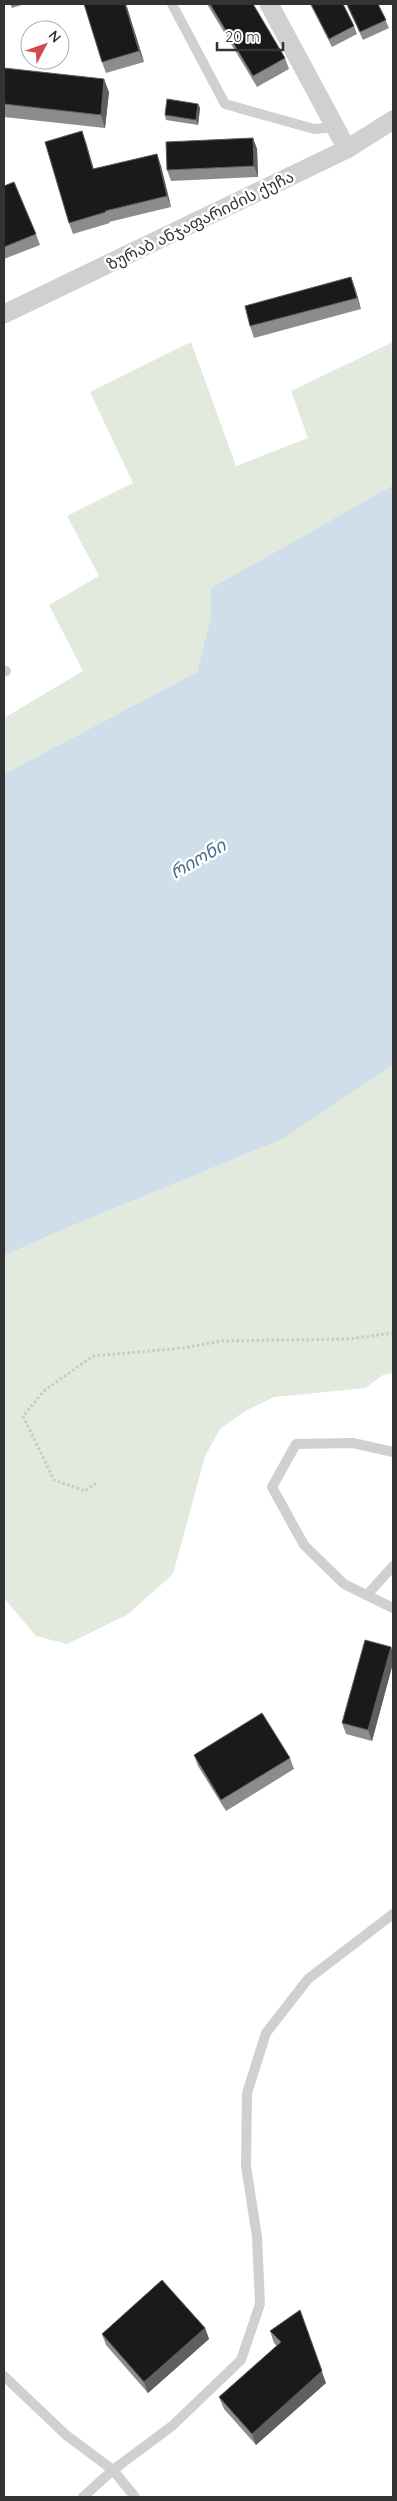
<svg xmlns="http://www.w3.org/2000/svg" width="397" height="2501" font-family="Quicksand,'Noto Sans Georgian',sans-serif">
	<rect width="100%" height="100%" fill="#fff"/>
	<g fill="#e2e9dd">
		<path d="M191,342L236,466L308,438L291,391L393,342V485L211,588V616L197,672L4,774V718L83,671L49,605L99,576L67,516L133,483L90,392Z"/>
		<path d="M393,1065V1373L383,1375L365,1388L274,1397L245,1411L220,1429L205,1456L173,1574L127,1615L67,1644L36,1636L4,1598V1256L57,1232L283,1139Z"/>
	</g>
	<path fill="#cfdee9" d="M393,485V1065L283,1139L57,1232L4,1256V774L197,672L211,616V588Z"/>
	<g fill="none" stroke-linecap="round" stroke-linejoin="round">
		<path stroke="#cacaca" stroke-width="3" stroke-dasharray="2.5 2.5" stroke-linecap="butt" d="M96,1483L85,1491L54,1480L23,1416L44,1391L93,1356L183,1348L222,1341L349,1339L393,1333"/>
		<g stroke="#d0d0d0" stroke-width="10">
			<path d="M172,4L225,104L314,129L335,127"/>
			<path d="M4,672L6,671"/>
			<path d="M393,1452L353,1443L296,1444L272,1487L304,1545L344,1584L393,1608"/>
			<path d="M367,1595L393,1566"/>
			<path d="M4,2376L66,2435L113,2470L135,2497"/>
			<path d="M83,2497L113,2470L172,2426L241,2360L260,2304L257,2237L246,2166L247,2093L266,2033L308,1979L393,1914"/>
		</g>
		<g stroke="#d0d0d0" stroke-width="19">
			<path d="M269,4L347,149"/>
			<path d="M4,314L347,149L393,120"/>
		</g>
	</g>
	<g fill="#8c8c8c">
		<path d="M10,4H25L12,8Z"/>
		<path d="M126,4L144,62L106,73L102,62Z"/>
		<path d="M207,4H253L285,58L289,69L257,87Z"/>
		<path d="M310,4H343L354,26L357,34L332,47Z"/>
		<path d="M346,4H378L389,28L363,40Z"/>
		<path d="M4,68L109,92L105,128L4,117Z"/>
		<path d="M198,104L200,108L198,125L166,120L165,115Z"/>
		<path d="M82,131L93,169L157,154L161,166L171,207L109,222L110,223L73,234L69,223Z"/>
		<path d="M253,138L257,149L258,177L171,181L167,170Z"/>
		<path d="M4,186L36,234L40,245L4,259Z"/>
		<path d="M355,288L361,309L254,338L250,326Z"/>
		<path d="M391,1647L393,1653V1663L372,1741L346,1734L342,1723Z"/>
		<path d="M194,1755L290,1758L294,1769L226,1811L198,1766Z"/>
		<path d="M205,2328L209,2339L148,2393L106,2345L102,2334Z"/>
		<path d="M270,2331L326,2383L256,2445L224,2409L219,2397L277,2346L274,2343Z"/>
	</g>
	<g fill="#5f5f5f">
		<path d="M125,4H126L144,62L139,51Z"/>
		<path d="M104,79L109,92L105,128L101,115Z"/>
		<path d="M198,104L200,108L198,125L196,120Z"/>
		<path d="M82,131L86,142L97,180L93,169Z"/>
		<path d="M253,138L257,149L258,177L254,166Z"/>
		<path d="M157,154L161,166L171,207L167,196Z"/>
		<path d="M351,277L355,288L361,309L357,298Z"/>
		<path d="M391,1647L393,1653V1663L372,1741L368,1730Z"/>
		<path d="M300,2310L326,2383L256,2445L252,2434Z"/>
		<path d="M205,2328L209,2339L148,2393L144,2382Z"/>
	</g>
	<g fill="#1a1a1a" stroke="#5f5f5f">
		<path d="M84,4H125L139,51L102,62Z"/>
		<path d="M210,4H253L285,58L253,76Z"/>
		<path d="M311,4H343L354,26L329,39Z"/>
		<path d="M347,4H378L386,20L360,32Z"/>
		<path d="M4,68L104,79L101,115L4,104Z"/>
		<path d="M167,99L198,104L196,120L165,115Z"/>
		<path d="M82,131L93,169L157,154L167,196L105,211L106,212L69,223L45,142Z"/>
		<path d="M253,138L254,166L167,170L166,142Z"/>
		<path d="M14,182L36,234L4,247V186Z"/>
		<path d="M351,277L357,298L250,326L245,306Z"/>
		<path d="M365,1640L391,1647L368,1730L342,1723Z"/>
		<path d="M262,1713L290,1758L221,1800L194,1755Z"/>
		<path d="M162,2280L205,2328L144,2382L102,2334Z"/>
		<path d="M300,2310L322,2371L252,2434L219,2397L281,2342L270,2331Z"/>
	</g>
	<g text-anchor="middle" stroke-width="5" stroke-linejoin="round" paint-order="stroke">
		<g font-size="16" fill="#333" stroke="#fff">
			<text transform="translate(200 220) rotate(-26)" y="6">ზურაბ ანჯაფარიძის ქუჩა</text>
		</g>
		<g font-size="18" font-style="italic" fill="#486f8e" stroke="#fff">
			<text transform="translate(198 859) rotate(-30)" y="6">რიონი</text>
		</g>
	</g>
	<rect width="397" height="2501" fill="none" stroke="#333333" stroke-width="10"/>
	<g transform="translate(45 45) rotate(49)"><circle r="24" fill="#ffffff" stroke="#adadad"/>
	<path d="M0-4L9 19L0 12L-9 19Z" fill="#d44b4e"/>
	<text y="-8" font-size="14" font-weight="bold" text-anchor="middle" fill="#333333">N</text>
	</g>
	<path d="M217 42v8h66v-8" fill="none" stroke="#333333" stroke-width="2.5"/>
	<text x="225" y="42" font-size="15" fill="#333333" stroke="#ffffff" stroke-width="4" paint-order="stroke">20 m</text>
</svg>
